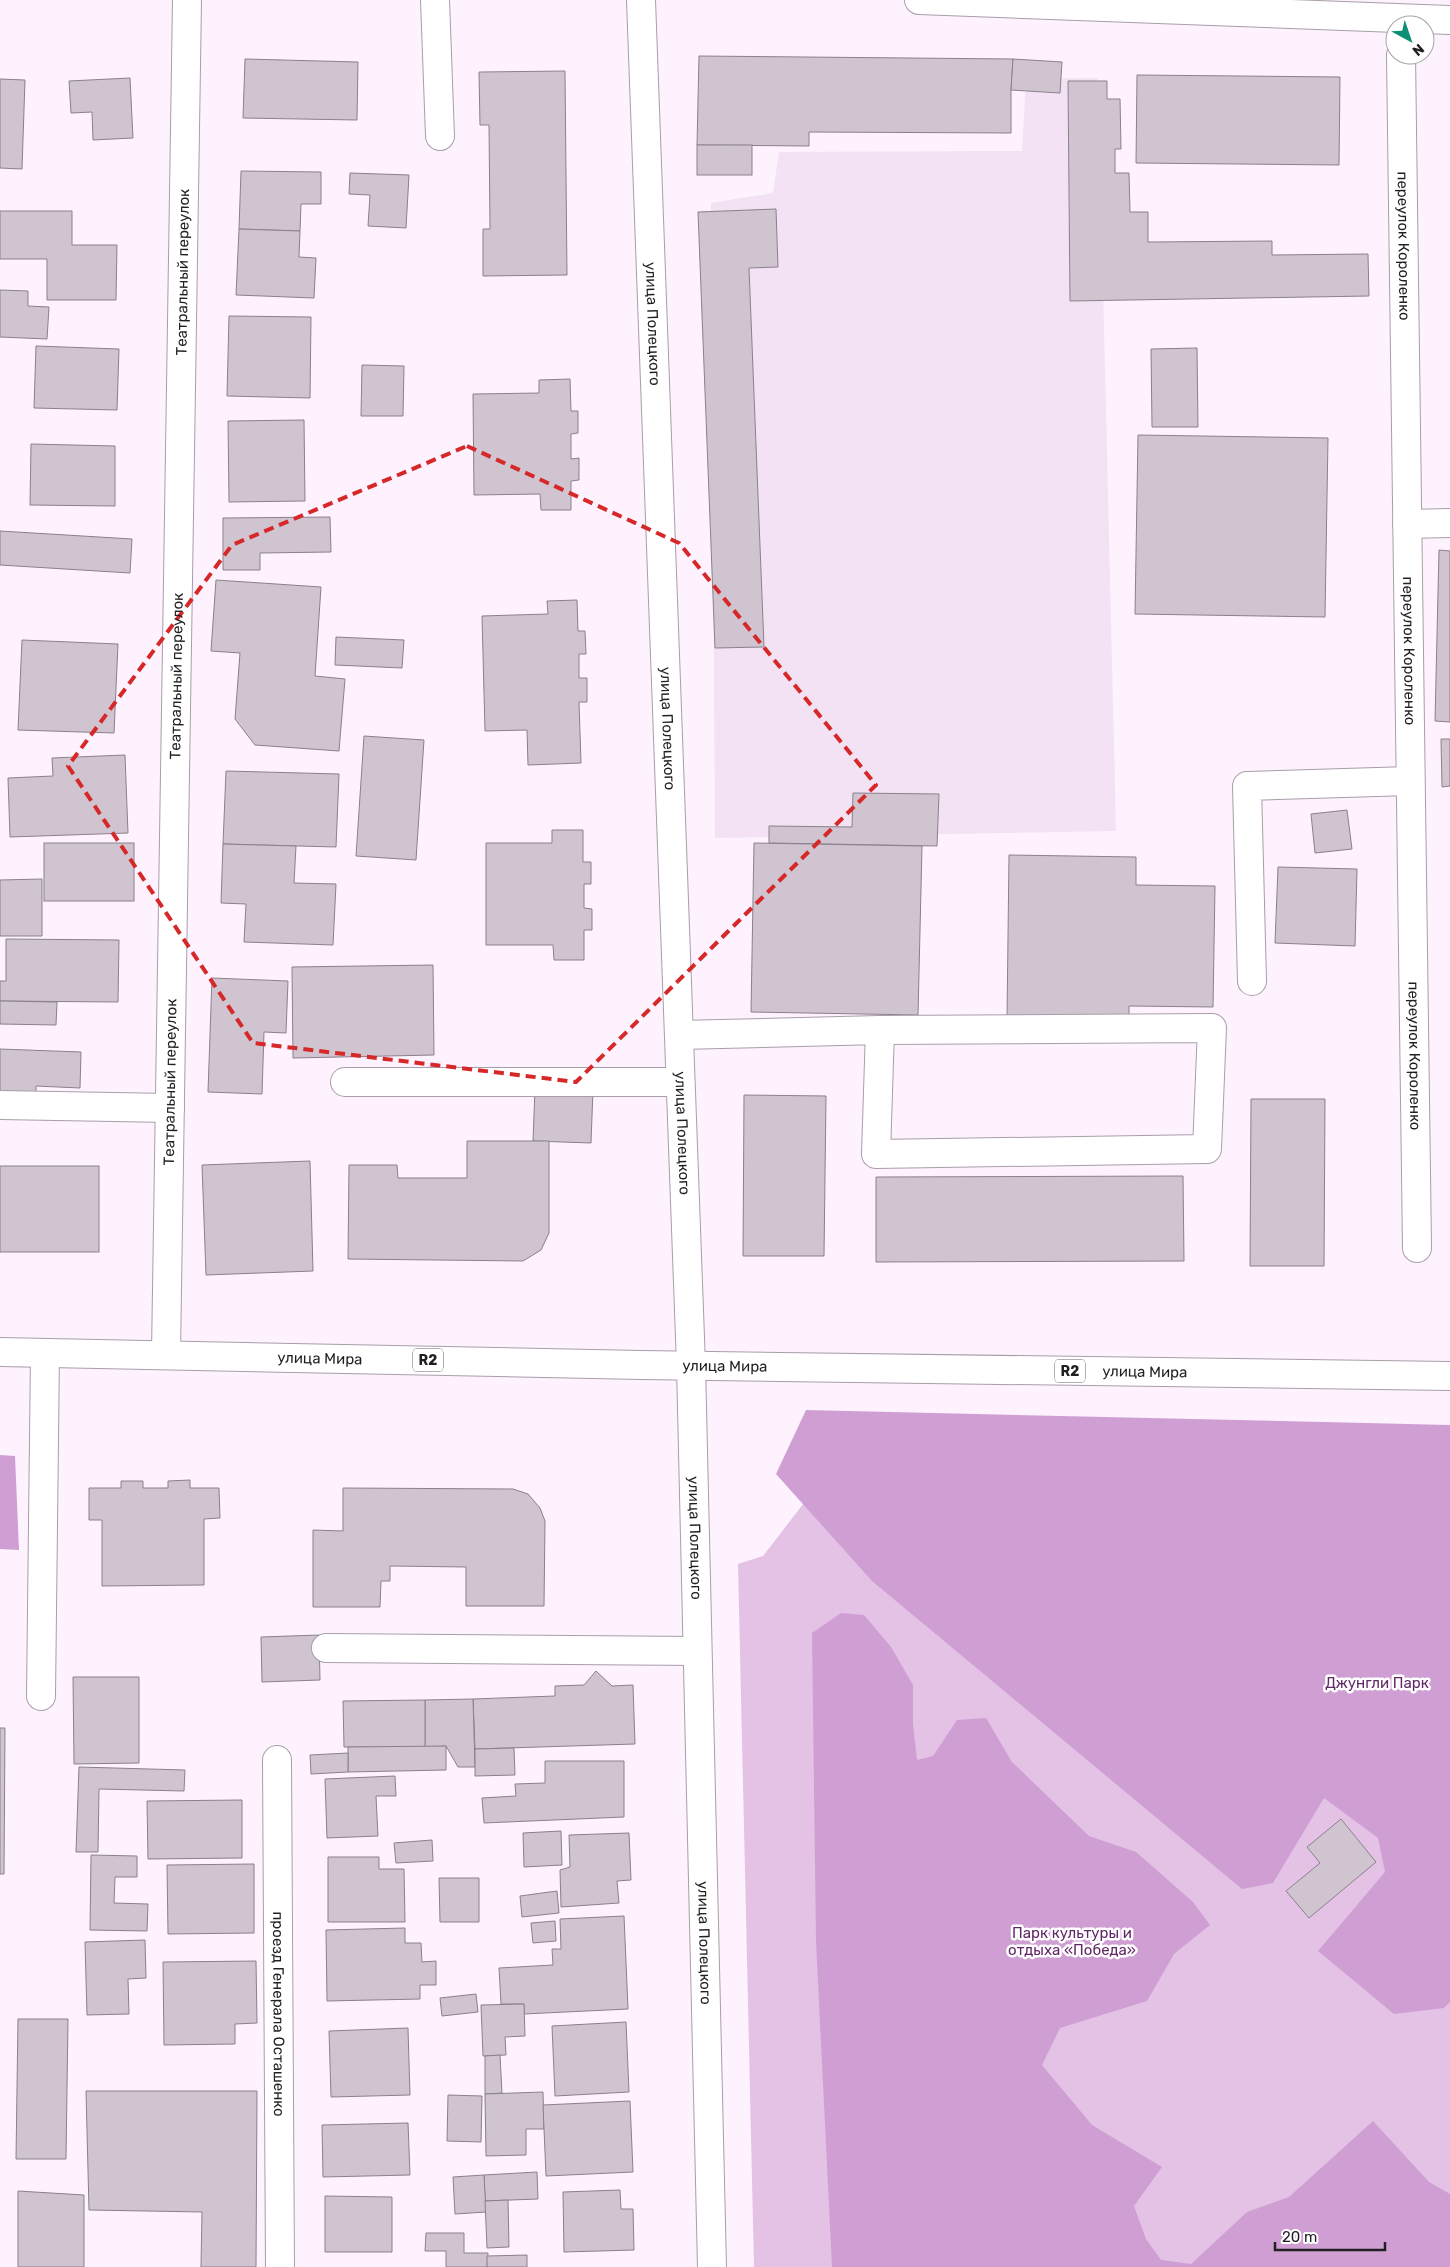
<svg xmlns="http://www.w3.org/2000/svg" width="1450" height="2267" font-family="Rubik,sans-serif">
	<rect width="100%" height="100%" fill="#fdf2fe"/>
	<path fill="#f2e2f3" d="M1098,78L1116,831L715,838L711,203L773,193L779,152L1022,151L1026,79Z"/>
	<path fill="#e3c2e5" d="M1450,1482V2267H754L738,1564L763,1556L807,1499Z"/>
	<g fill="#cf9fd3">
		<path d="M806,1410L1450,1425V2002L1444,2008L1394,2014L1318,1951L1385,1872L1378,1838L1324,1798L1273,1883L1242,1889L872,1581L776,1474Z"/>
		<path d="M0,1455L15,1456L19,1550L0,1549Z"/>
		<path d="M841,1613L864,1615L891,1647L913,1685V1724L917,1760L933,1756L957,1720L986,1718L1012,1762L1089,1836L1136,1852L1193,1902L1210,1925L1174,1954L1147,2001L1060,2028L1042,2065L1092,2125L1162,2167L1134,2206L1146,2239L1161,2260L1191,2264L1247,2212L1289,2197L1373,2121L1429,2182L1450,2194V2267H832L816,1941L812,1633Z"/>
	</g>
	<g fill="#cfc4d0" stroke="#8b818b">
		<path d="M699,56L1013,59L1011,90V133L809,132V146L697,145Z"/>
		<path d="M245,59L358,62L357,120L243,118Z"/>
		<path d="M1013,59L1062,62L1060,93L1011,90Z"/>
		<path d="M565,71L567,275L483,276V229H490L489,125H480L479,72Z"/>
		<path d="M1137,75L1340,77L1339,165L1136,163Z"/>
		<path d="M130,78L133,138L93,140L92,112L71,113L69,81Z"/>
		<path d="M0,79L25,80L22,169L0,168Z"/>
		<path d="M1068,81H1107V99H1120L1121,149H1115V173H1129L1130,212H1148V242L1272,241V255L1368,254L1369,296L1070,301Z"/>
		<rect x="697" y="145" width="55" height="30"/>
		<path d="M241,171L321,172V204H301L300,231L239,229Z"/>
		<path d="M350,173L409,175L406,228L368,226L370,195L349,194Z"/>
		<path d="M776,209L778,267L749,268L764,647L715,648L698,212Z"/>
		<path d="M0,211H72V245H117L116,300H47V259H0Z"/>
		<path d="M239,229L300,231L299,257L316,258L314,298L236,295Z"/>
		<path d="M0,290L28,291V306L49,307L47,339L0,337Z"/>
		<path d="M229,316L311,317L310,398L227,396Z"/>
		<path d="M36,346L119,349L117,410L34,408Z"/>
		<path d="M1197,348L1198,427H1152L1151,349Z"/>
		<path d="M362,365L404,366L403,416H361Z"/>
		<path d="M570,379L571,411H578V433L571,434V459L579,458V480L571,481V510H541L540,494L474,495L473,394L539,393V380Z"/>
		<path d="M304,420L305,501L229,502L228,421Z"/>
		<path d="M1138,435L1328,438L1325,617L1135,614Z"/>
		<path d="M31,444L115,446V506L30,505Z"/>
		<path d="M330,517L331,552L260,553V570H223V518Z"/>
		<path d="M0,531L132,539L130,573L0,565Z"/>
		<path d="M1439,550L1450,551V722L1435,721Z"/>
		<path d="M216,580L321,587L315,676L345,679L339,751L255,745L235,719L240,653L211,651Z"/>
		<path d="M577,600L578,631H585L586,654H579V678H587V702H579L581,763L528,765L527,730L485,731L482,616L548,614L547,601Z"/>
		<path d="M336,637L404,640L402,668L335,665Z"/>
		<path d="M22,640L118,644L114,733L18,730Z"/>
		<path d="M364,736L424,740L416,860L356,856Z"/>
		<path d="M1441,739H1450V786L1442,787Z"/>
		<path d="M125,755L128,833L10,837L8,778L53,776L52,758Z"/>
		<path d="M226,771L339,774L336,847L223,844Z"/>
		<path d="M853,793L939,794L937,846L769,843V826L852,827Z"/>
		<path d="M1347,810L1352,849L1315,853L1311,814Z"/>
		<path d="M552,830H583V862H591V884H584V908L592,909V930H584V960H554L553,945H486V843H552Z"/>
		<rect x="44" y="843" width="90" height="58"/>
		<path d="M754,843L922,846L918,1015L751,1012Z"/>
		<path d="M223,844L296,846L294,883L336,884L333,945L244,942L246,904L221,903Z"/>
		<path d="M1009,855L1136,857V885L1215,886L1213,1007L1129,1006V1020L1007,1018Z"/>
		<path d="M1278,867L1357,869L1355,946L1275,943Z"/>
		<path d="M42,879V936H0V880Z"/>
		<path d="M6,939L119,940L118,1002L0,1001V981H6Z"/>
		<path d="M433,965L434,1055L293,1058L292,967Z"/>
		<path d="M212,978L288,981L286,1033L264,1032L262,1094L208,1092Z"/>
		<path d="M0,1001L57,1002L56,1025L0,1024Z"/>
		<path d="M0,1049L81,1052L80,1088L36,1086V1104L0,1103Z"/>
		<path d="M535,1088L593,1089L591,1143L533,1141Z"/>
		<path d="M744,1095L826,1096L824,1256H743Z"/>
		<path d="M1251,1099H1325L1324,1266H1250Z"/>
		<path d="M467,1141H549V1233L541,1250L523,1261L348,1259L349,1165H397L398,1178H467Z"/>
		<path d="M310,1161L313,1271L206,1275L202,1165Z"/>
		<rect x="0" y="1166" width="99" height="86"/>
		<path d="M1183,1176L1184,1261L876,1262V1177Z"/>
		<path d="M190,1480V1488H219L220,1518L204,1519V1585L102,1586V1520H89V1488H121V1481H143V1488H168V1481Z"/>
		<path d="M343,1488L513,1489L528,1494L540,1508L545,1521L544,1606H466V1567L390,1566V1581H381L380,1607H313V1530L343,1531Z"/>
		<path d="M319,1635L320,1680L262,1682L261,1637Z"/>
		<path d="M596,1671L612,1686L633,1685L635,1744L475,1749L473,1699L555,1696V1686L584,1685Z"/>
		<path d="M73,1677H139V1763L74,1764Z"/>
		<path d="M473,1699L475,1767H458L446,1746L425,1747V1700Z"/>
		<path d="M425,1700V1747H344L343,1701Z"/>
		<path d="M0,1728H5L4,1874H0Z"/>
		<path d="M446,1746V1770L348,1772V1747Z"/>
		<path d="M514,1748L515,1775L475,1776V1749Z"/>
		<path d="M348,1753V1772L311,1774L310,1755Z"/>
		<path d="M545,1761H624V1817L484,1823L482,1798L516,1796L515,1784L545,1783Z"/>
		<path d="M79,1767L185,1770L184,1791L99,1789L98,1852H76Z"/>
		<path d="M395,1776L396,1796H376L378,1836L327,1838L325,1779Z"/>
		<path d="M242,1800V1858L148,1859L147,1801Z"/>
		<path d="M1341,1819L1376,1862L1309,1918L1286,1891L1320,1863L1307,1847Z"/>
		<path d="M561,1831L562,1865L524,1867L523,1833Z"/>
		<path d="M629,1833L631,1880L617,1881L619,1903L561,1907L560,1870L570,1867L569,1835Z"/>
		<path d="M432,1840L433,1861L396,1863L394,1843Z"/>
		<path d="M91,1855L137,1856V1877H115L114,1903L148,1904L147,1931L90,1930Z"/>
		<path d="M328,1857H379V1869H404L405,1922H328Z"/>
		<path d="M254,1864V1933L168,1934L167,1865Z"/>
		<path d="M439,1878H479V1922H440Z"/>
		<path d="M557,1891L559,1913L522,1917L520,1896Z"/>
		<path d="M624,1916L628,2009L524,2014V2004H501L499,1968L553,1965L552,1949H561L560,1919Z"/>
		<path d="M555,1921L556,1941L533,1943L531,1923Z"/>
		<path d="M405,1928V1943H421L422,1962L436,1961V1985H420V1999L327,2001L326,1930Z"/>
		<path d="M145,1940L146,1978L128,1979L129,2014L87,2015L85,1942Z"/>
		<path d="M256,1961L257,2023L235,2024V2044L164,2045L163,1962Z"/>
		<path d="M476,1994L478,2012L442,2016L440,1998Z"/>
		<path d="M524,2004L525,2036L505,2037L506,2055L483,2056L481,2005Z"/>
		<path d="M18,2019H68L66,2159H16Z"/>
		<path d="M626,2022L629,2092L555,2096L552,2026Z"/>
		<path d="M408,2028L410,2095L331,2097L329,2031Z"/>
		<path d="M500,2055L502,2093L485,2094V2056Z"/>
		<path d="M86,2091H257L256,2267H201L202,2212L89,2210Z"/>
		<path d="M543,2092L544,2129H526V2155L486,2156L485,2094Z"/>
		<path d="M448,2095L482,2096L481,2142L447,2141Z"/>
		<path d="M630,2101L633,2172L546,2176L543,2105Z"/>
		<path d="M408,2123L410,2175L323,2177L322,2125Z"/>
		<path d="M537,2172L538,2199L485,2201L484,2175Z"/>
		<path d="M484,2175L486,2212L455,2214L453,2177Z"/>
		<path d="M620,2190L621,2209H633L634,2250L564,2252L563,2192Z"/>
		<path d="M18,2191L84,2195V2267H18Z"/>
		<path d="M325,2196L392,2197V2252H325Z"/>
		<path d="M508,2200L509,2247L487,2248L485,2201Z"/>
		<path d="M426,2233H464V2253H488L487,2267H446V2251H425Z"/>
		<path d="M527,2255V2267H487V2256Z"/>
	</g>
	<g fill="none" stroke-linecap="round" stroke-linejoin="round">
		<g stroke="#a89ea9" stroke-width="30">
			<g id="minor">
				<path d="M435,0L440,136"/>
				<path id="s1" d="M641,0L691,1365L712,2267"/>
				<path id="s2" d="M1401,55L1417,1248"/>
				<path d="M1407,524L1450,523"/>
				<path d="M1252,981L1247,786L1410,781"/>
				<path d="M679,1035L880,1030L1212,1028L1207,1149L876,1154L880,1030"/>
				<path d="M345,1082H680"/>
				<path d="M0,1105L170,1108"/>
				<path id="s3" d="M166,1354L187,0"/>
				<path d="M326,1648L697,1651"/>
				<path d="M41,1696L45,1353"/>
				<path id="s4" d="M277,1760L280,2267"/>
			</g>
		</g>
		<g stroke="#a89ea9" stroke-width="30">
			<g id="major">
				<path d="M919,0L1450,20"/>
				<path id="s5" d="M0,1352L641,1365L1450,1376"/>
			</g>
		</g>
		<use href="#minor" stroke="#fff" stroke-width="28"/>
		<use href="#major" stroke="#fff" stroke-width="28"/>
	</g>
	<path fill="none" stroke="#d62828" stroke-width="4" stroke-dasharray="10 6" stroke-linejoin="round" d="M467,446L679,543L876,785L576,1082L253,1043L68,766L232,545Z"/>
	<g text-anchor="middle" stroke-width="5" stroke-linejoin="round" paint-order="stroke">
		<g fill="#fff" stroke="#646265" stroke-width="1">
			<rect x="413" y="1348.5" width="30" height="23" rx="4"/>
			<rect x="1055" y="1359.5" width="30" height="23" rx="4"/>
		</g>
		<g font-size="14" font-weight="bold" fill="#221f23">
			<text x="428" y="1365">R2</text>
			<text x="1070" y="1376">R2</text>
		</g>
		<g font-size="15" fill="#221f23" stroke="#fff">
			<text dy="5" stroke="none"><textPath href="#s2" startOffset="191">переулок Короленко</textPath></text>
			<text dy="5" stroke="none"><textPath href="#s3" startOffset="1082">Театральный переулок</textPath></text>
			<text dy="5" stroke="none"><textPath href="#s1" startOffset="324">улица Полецкого</textPath></text>
			<text dy="5" stroke="none"><textPath href="#s2" startOffset="596">переулок Короленко</textPath></text>
			<text dy="5" stroke="none"><textPath href="#s3" startOffset="678">Театральный переулок</textPath></text>
			<text dy="5" stroke="none"><textPath href="#s1" startOffset="729">улица Полецкого</textPath></text>
			<text dy="5" stroke="none"><textPath href="#s2" startOffset="1001">переулок Короленко</textPath></text>
			<text dy="5" stroke="none"><textPath href="#s3" startOffset="272">Театральный переулок</textPath></text>
			<text dy="5" stroke="none"><textPath href="#s1" startOffset="1134">улица Полецкого</textPath></text>
			<text dy="5" stroke="none"><textPath href="#s5" startOffset="320">улица Мира</textPath></text>
			<text dy="5" stroke="none"><textPath href="#s5" startOffset="725">улица Мира</textPath></text>
			<text dy="5" stroke="none"><textPath href="#s5" startOffset="1145">улица Мира</textPath></text>
			<text dy="5" stroke="none"><textPath href="#s1" startOffset="1539">улица Полецкого</textPath></text>
			<text dy="5" stroke="none"><textPath href="#s1" startOffset="1944">улица Полецкого</textPath></text>
			<text dy="5" stroke="none"><textPath href="#s4" startOffset="254">проезд Генерала Осташенко</textPath></text>
		</g>
		<g font-size="15" fill="#612766" stroke="#fff">
			<text x="1377" y="1688">Джунгли Парк</text>
			<text x="1072" y="1938">Парк культуры и<tspan x="1072" dy="17">отдыха «Победа»</tspan></text>
		</g>
	</g>
	<g transform="translate(1410 40) rotate(140)"><circle r="24" fill="#ffffff" stroke="#a7a5a7"/>
	<path d="M0-4L9 19L0 12L-9 19Z" fill="#0d8f76"/>
	<text y="-8" font-size="14" font-weight="bold" text-anchor="middle" fill="#221f23">N</text>
	</g>
	<path d="M1275 2242v8h110v-8" fill="none" stroke="#221f23" stroke-width="2.5"/>
	<text x="1282" y="2242" font-size="15" fill="#221f23" stroke="#ffffff" stroke-width="4" paint-order="stroke">20 m</text>
</svg>
